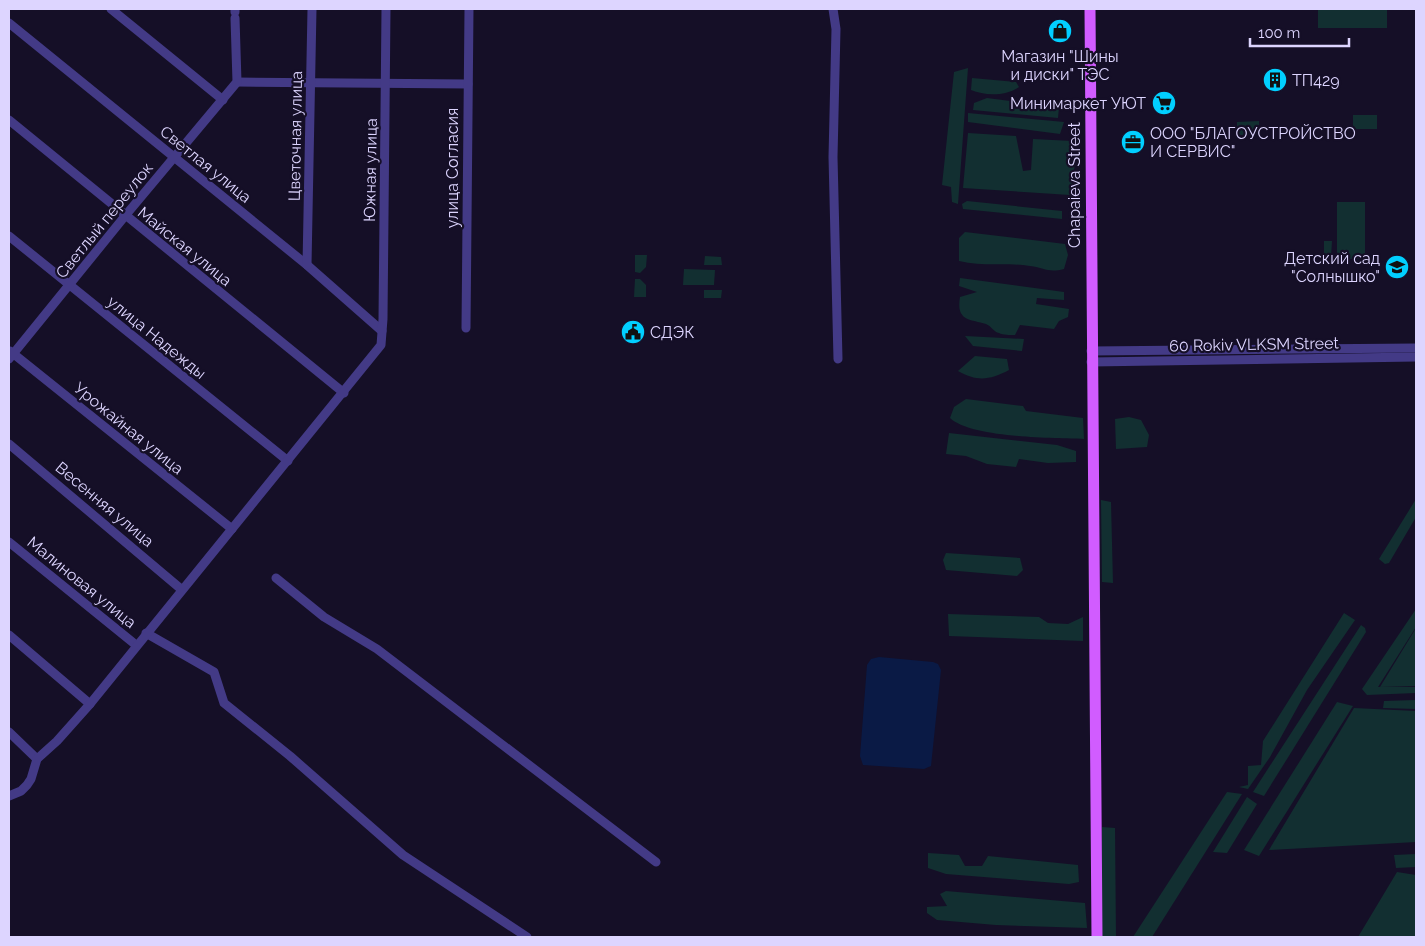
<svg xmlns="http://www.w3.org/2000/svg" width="1425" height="946" font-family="Raleway,sans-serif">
	<rect width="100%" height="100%" fill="#150f27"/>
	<g fill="#122f31">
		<rect x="1318" y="9" width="69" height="19"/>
		<path d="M968,68L958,204L952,202L951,187L942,185L954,72Z"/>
		<path d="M972,78L1016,82L1019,87C1006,96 985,96 971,90Z"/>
		<path d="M987,98L1059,107L1058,118L973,110L974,103Z"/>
		<path d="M968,113L1064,122L1060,134L968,122Z"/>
		<rect x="1353" y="115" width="24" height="14"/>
		<path d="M1259,121V135H1237V122Z"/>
		<path d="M968,133L1016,136L1023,171L1031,170L1033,139L1072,141L1075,164L1070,195L963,188Z"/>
		<path d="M967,201L1062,211V219L963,209L962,204Z"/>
		<rect x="1337" y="202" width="28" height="57"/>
		<path d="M965,232L1065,244L1068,255L1064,269C1048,273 1045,268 1030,266C1006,262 983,267 959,261V238Z"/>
		<path d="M1324,241H1332L1331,258H1324Z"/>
		<path d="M635,255H647L646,267L640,273L635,272Z"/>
		<path d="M705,256L721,257L722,265H704Z"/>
		<path d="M684,269L715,270L714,285H683Z"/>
		<path d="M960,278L1064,292V300L1037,298L1036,304L1069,309L1068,317L1059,321L1054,329L1020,325L1015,335C1010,335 1003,335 999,333C994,332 991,326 986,324C969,319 956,321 960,297L977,292L959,286Z"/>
		<path d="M635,279H640L646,285V297H634Z"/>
		<path d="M704,290H722L721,298H704Z"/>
		<path d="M965,336L1024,339L1022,351L973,346Z"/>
		<path d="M975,356L1007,359L1009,370C990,380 977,382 958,371Z"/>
		<path d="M966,399L1023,406L1026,411L1083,418L1084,439C1054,438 971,438 950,418L954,407Z"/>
		<path d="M1129,417L1141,420L1149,435L1147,447L1116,449L1115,419Z"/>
		<path d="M949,433L1057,445L1076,451V462L1048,463L1019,459L1016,467L987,464L966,456L946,454Z"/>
		<path d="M1416,499V517L1389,563L1385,564L1379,559Z"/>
		<path d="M1101,500L1111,502L1113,583L1102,582Z"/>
		<path d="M946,553L1020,558L1023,570L1017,576L946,570L943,560Z"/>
		<path d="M1416,609V627L1378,687H1416V693L1367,695L1362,689Z"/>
		<path d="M1344,613L1355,620L1307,690L1270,757L1248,789L1239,787L1248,785V766L1261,765L1263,741Z"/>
		<path d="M948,614L1039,617L1048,623L1068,624L1083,617V641L949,636Z"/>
		<path d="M1361,625L1365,628L1366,632L1264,796L1253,792Z"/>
		<path d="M1416,628V686L1380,687Z"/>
		<path d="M1416,700V709L1383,708L1384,701Z"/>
		<path d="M1337,702L1353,706L1259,856L1244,850Z"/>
		<path d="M1354,708L1416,711V842L1269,850Z"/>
		<path d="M1227,792L1242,794L1152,937H1133Z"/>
		<path d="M1247,797L1257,804L1227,853L1213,852Z"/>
		<path d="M1102,827L1115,828L1116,937H1101Z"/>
		<path d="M928,853L959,855L965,866H982L988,856L1078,865L1079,882L1069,884L946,874L928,868Z"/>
		<path d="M1416,854V867L1396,868L1394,855Z"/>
		<path d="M1397,872L1416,875V937H1358Z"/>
		<path d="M946,891L1085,903L1087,928L996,925L937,920L927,913V907L947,906L940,894Z"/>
	</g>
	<path fill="#0a1a45" d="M879,657L933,662L938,664L941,670L931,766L924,769L863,765L860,756L867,665L871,659Z"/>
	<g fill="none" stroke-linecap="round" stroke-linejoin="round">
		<g stroke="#433a86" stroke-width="9">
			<path d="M111,9L223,100"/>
			<path d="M833,9L836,29L833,157L838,359"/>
			<path d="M235,12V9"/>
			<path d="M9,23L307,265L382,331"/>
			<path d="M237,82L468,84"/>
			<path d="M9,120L344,393"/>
			<path d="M9,236L288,461"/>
			<path d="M307,265L312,9"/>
			<path d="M466,328L469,9"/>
			<path d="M10,351L232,529"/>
			<path d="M1091,351L1416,348"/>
			<path d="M9,359L125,216L237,82L235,18"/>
			<path d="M1091,362L1416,357"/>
			<path d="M9,444L181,589"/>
			<path d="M9,542L136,645"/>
			<path d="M276,578L324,617L377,649L656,862"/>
			<path d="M146,633L214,672L224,703L290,756L403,855L527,937"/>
			<path d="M9,635L90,704"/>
			<path d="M9,732L37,759"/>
			<path d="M9,796L21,791L27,785L31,779L37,759L57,741L90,704L381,345L383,319L386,9"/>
		</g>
		<path stroke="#d15cff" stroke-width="11" d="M1090,9L1097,937"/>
	</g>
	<defs>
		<g id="shop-disc" transform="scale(1.25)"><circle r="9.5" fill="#01cfff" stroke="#150f27"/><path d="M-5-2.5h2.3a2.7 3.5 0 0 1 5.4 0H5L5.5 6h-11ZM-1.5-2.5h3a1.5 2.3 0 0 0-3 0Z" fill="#111"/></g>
		<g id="building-disc" transform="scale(1.25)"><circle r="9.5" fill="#01cfff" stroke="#150f27"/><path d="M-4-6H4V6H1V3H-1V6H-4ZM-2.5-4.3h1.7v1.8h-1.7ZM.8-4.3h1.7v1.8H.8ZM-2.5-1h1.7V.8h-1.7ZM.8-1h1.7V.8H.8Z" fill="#111"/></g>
		<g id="supermarket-disc" transform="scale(1.25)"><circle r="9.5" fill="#01cfff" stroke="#150f27"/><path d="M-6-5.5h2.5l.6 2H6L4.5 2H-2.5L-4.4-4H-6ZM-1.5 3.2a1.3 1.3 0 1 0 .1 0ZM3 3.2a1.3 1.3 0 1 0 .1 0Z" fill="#111"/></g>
		<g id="office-disc" transform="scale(1.25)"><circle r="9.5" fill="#01cfff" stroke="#150f27"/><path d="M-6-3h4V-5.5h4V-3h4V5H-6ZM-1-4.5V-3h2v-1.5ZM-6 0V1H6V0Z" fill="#111"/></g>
		<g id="school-disc" transform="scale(1.25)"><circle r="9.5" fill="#01cfff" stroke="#150f27"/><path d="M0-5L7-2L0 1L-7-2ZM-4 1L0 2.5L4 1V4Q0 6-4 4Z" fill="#111"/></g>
		<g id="civic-disc" transform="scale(1.25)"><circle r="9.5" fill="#01cfff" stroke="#150f27"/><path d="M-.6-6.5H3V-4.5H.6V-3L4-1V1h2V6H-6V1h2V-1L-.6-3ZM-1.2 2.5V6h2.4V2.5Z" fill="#111"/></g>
	</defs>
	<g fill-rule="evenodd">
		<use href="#shop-disc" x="1060" y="31"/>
		<use href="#building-disc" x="1275" y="80"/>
		<use href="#supermarket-disc" x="1164" y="103"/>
		<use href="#office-disc" x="1133" y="142"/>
		<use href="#school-disc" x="1397" y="267"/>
		<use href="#civic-disc" x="633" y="332"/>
	</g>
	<g text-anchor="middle" stroke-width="4.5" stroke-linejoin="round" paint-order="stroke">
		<g font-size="16" fill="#ddd5ff" stroke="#150f27" text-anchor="start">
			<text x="1060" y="62" text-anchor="middle">Магазин "Шины<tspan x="1060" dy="18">и диски" ТЭС</tspan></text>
			<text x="1292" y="86">ТП429</text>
			<text x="1146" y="109" text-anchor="end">Минимаркет УЮТ</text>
			<text x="1150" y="139">ООО "БЛАГОУСТРОЙСТВО<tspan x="1150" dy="18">И СЕРВИС"</tspan></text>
			<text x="1380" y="264" text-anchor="end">Детский сад<tspan x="1380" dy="18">"Солнышко"</tspan></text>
			<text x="650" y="338">СДЭК</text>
		</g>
		<g font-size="16" fill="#ddd5ff" stroke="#150f27">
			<text transform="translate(295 136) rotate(-89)" y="6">Цветочная улица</text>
			<text transform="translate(206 164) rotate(39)" y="6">Светлая улица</text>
			<text transform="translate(452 168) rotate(-90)" y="6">улица Согласия</text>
			<text transform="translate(370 170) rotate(-89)" y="6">Южная улица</text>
			<text transform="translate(1074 185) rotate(-90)" y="6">Chapaieva Street</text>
			<text transform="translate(104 220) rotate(-51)" y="6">Светлый переулок</text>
			<text transform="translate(185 246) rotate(39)" y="6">Майская улица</text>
			<text transform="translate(157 337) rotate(39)" y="6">улица Надежды</text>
			<text transform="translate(1254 344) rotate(-1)" y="6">60 Rokiv VLKSM Street</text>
			<text transform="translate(129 428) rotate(39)" y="6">Урожайная улица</text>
			<text transform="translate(105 504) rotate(40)" y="6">Весенняя улица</text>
			<text transform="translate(82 582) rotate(39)" y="6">Малиновая улица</text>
		</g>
	</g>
	<rect width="1425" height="946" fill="none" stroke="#ddd5ff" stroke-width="20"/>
	<path d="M1250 38v8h99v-8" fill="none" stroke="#ddd5ff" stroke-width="2.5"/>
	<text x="1258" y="38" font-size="15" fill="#ddd5ff" stroke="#150f27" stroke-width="4" paint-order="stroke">100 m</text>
</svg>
